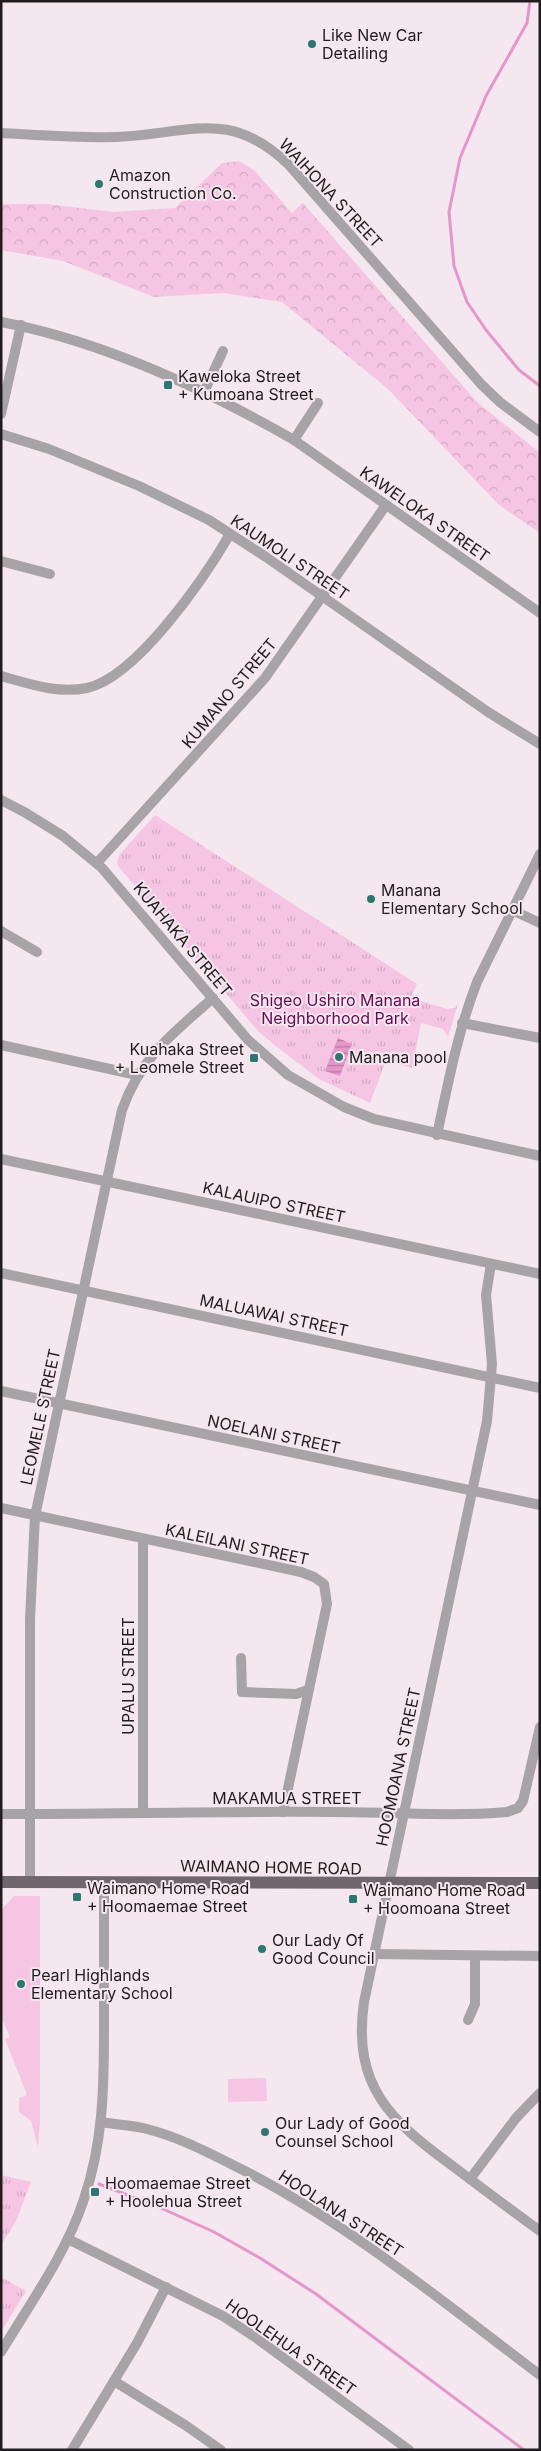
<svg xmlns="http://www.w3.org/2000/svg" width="541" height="2451" font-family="Inter,sans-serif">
	<defs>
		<pattern id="forest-crowns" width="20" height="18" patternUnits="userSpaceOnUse" patternTransform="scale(1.25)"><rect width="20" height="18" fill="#f6c5e4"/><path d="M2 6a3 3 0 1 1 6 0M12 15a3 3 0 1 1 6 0" fill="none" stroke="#d3a9c3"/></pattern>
		<pattern id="park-tufts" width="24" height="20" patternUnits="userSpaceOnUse" patternTransform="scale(1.25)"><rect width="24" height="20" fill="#f6c5e4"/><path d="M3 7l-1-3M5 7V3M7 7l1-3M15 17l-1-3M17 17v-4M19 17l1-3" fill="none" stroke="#d3a9c3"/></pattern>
		<pattern id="water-rules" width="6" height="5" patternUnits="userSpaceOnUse" patternTransform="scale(1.25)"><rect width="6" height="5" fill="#e596cb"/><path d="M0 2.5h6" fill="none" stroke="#b97aa4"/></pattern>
	</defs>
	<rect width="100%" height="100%" fill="#f4e7ef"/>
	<g fill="#f6c5e4">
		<path d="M14,1896H40V2122L38,2147L31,2121L19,2112V2098L27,2095L5,2039L10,2037L1,2016V1910Z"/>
		<path d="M266,2078L267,2101L228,2102V2079Z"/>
	</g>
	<path fill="url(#forest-crowns)" d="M239,161L255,171L292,213L303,203L477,402L540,453V533L499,505L388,389L282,302L223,293L154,297L63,261L1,250V204H47L113,212L175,208L222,163Z"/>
	<g fill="url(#park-tufts)">
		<path d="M155,815L417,984L411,998L447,1009L455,1008L458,1004L448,1037L443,1029L421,1023L412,1068L386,1061L370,1103L319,1079L273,1044L258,1031L118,866L117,862L120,854Z"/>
		<path d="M1,2175L31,2182L16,2221L1,2245Z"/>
		<path d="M1,2277L26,2291L1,2332Z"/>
	</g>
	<path fill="url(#water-rules)" d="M338,1038L352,1044L340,1076L325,1071Z"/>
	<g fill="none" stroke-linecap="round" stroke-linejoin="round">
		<g stroke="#e596cb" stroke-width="3">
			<path d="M530,1L527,23L486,96L460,158L449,212L454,266L467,302L486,330L519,370L540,386"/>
			<path d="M99,2184L161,2208L214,2232L260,2258L316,2294L524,2450"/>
		</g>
		<g stroke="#a8a3a6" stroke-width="10">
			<path d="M1,133C39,135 78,138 117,137C189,134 229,107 289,165L481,384L501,403L540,432"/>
			<path d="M1,322C101,341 205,389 294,440L540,613"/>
			<path d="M204,392L223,351"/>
			<path d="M1,414L21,325"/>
			<path d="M1,434L49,449L139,486L209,520L266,557L488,712L540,744"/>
			<path d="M294,440L318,403"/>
			<path d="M1,561L50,574"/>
			<path d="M1,676C30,684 57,694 87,688C137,677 205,577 230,534"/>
			<path d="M1,800L26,813L63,836L102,868L248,1040L288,1075L344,1107L374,1119L540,1156"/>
			<path d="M97,863L265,678L386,505"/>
			<path d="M512,910L540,923"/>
			<path d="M1,931L37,952"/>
			<path d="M462,1023L540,1038"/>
			<path d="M1,1045L137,1075"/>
			<path d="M437,1135C448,1083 458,1031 477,982L540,854"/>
			<path d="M1,1159L540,1274"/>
			<path d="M491,1264L486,1295L492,1364L487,1421L364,2002C352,2087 391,2121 454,2167C483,2189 511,2210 540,2231"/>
			<path d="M1,1273L540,1388"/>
			<path d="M1,1391L540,1505"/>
			<path d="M1,1508L301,1572L314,1577L324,1584L327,1604L283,1812"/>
			<path d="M241,1658L242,1692L296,1694L308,1690"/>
			<path d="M143,1813V1539"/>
			<path d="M1,1814C112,1814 223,1811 334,1812C391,1812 450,1817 507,1812L518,1808L523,1801L540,1727"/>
			<path d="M30,1882V1619L35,1516L122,1110C141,1057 172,1034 213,998"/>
			<path d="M374,1954L540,1956"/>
			<path d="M468,2020L475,2004V1956"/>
			<path d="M102,2122C117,2125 132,2125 147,2129C179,2137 211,2154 241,2169C349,2224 443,2302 540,2375"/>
			<path d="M470,2179L516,2118L540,2093"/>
			<path d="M68,2239L223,2316L255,2337L409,2450"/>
			<path d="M1,2352C31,2302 66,2254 84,2199C103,2143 104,2088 104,2030C104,1981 104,1931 104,1882"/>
			<path d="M114,2381L185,2425L221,2450"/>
			<path d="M72,2450L137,2343L166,2287"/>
		</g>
		<path stroke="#70676c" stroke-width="12" d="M1,1882L540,1883"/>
	</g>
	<g fill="#2d7672" stroke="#f4e7ef" stroke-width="2">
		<circle cx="312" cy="44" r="5"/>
		<circle cx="99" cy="184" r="5"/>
		<rect x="163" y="380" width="10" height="10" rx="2.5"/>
		<circle cx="371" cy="899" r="5"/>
		<circle cx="339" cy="1057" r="5"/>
		<rect x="249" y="1053" width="10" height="10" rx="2.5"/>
		<rect x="72" y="1892" width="10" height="10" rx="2.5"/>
		<rect x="348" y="1894" width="10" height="10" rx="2.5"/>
		<circle cx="262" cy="1949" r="5"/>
		<circle cx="21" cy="1984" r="5"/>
		<circle cx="265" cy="2132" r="5"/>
		<rect x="90" y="2187" width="10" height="10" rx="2.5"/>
	</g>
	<g text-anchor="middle" stroke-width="4" stroke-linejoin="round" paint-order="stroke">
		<g font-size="16" fill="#211c1f" stroke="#f4e7ef" text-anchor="start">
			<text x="322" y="41">Like New Car<tspan x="322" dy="18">Detailing</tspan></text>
			<text x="109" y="181">Amazon<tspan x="109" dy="18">Construction Co.</tspan></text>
			<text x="178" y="382">Kaweloka Street<tspan x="178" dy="18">+ Kumoana Street</tspan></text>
			<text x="381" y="896">Manana<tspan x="381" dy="18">Elementary School</tspan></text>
			<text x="244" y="1055" text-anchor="end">Kuahaka Street<tspan x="244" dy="18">+ Leomele Street</tspan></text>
			<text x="349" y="1063">Manana pool</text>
			<text x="87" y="1894">Waimano Home Road<tspan x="87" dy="18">+ Hoomaemae Street</tspan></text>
			<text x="363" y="1896">Waimano Home Road<tspan x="363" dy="18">+ Hoomoana Street</tspan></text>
			<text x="272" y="1946">Our Lady Of<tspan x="272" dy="18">Good Council</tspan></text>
			<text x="31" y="1981">Pearl Highlands<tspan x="31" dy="18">Elementary School</tspan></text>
			<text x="275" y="2129">Our Lady of Good<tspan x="275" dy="18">Counsel School</tspan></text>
			<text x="105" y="2189">Hoomaemae Street<tspan x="105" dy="18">+ Hoolehua Street</tspan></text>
		</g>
		<g font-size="16" fill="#211c1f" stroke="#f4e7ef">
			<text transform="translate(331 193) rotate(47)" y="6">WAIHONA STREET</text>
			<text transform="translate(425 514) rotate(35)" y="6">KAWELOKA STREET</text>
			<text transform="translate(290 557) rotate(34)" y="6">KAUMOLI STREET</text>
			<text transform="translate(229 693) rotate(-50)" y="6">KUMANO STREET</text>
			<text transform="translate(183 939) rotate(50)" y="6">KUAHAKA STREET</text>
			<text transform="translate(274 1202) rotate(12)" y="6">KALAUIPO STREET</text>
			<text transform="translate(274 1315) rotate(12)" y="6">MALUAWAI STREET</text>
			<text transform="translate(40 1417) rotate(-78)" y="6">LEOMELE STREET</text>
			<text transform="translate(274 1434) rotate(12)" y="6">NOELANI STREET</text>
			<text transform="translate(237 1544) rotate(12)" y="6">KALEILANI STREET</text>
			<text transform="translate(128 1676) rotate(-90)" y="6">UPALU STREET</text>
			<text transform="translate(398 1767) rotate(-78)" y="6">HOOMOANA STREET</text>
			<text x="287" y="1804">MAKAMUA STREET</text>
			<text transform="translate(271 1867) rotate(1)" y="6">WAIMANO HOME ROAD</text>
			<text transform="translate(341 2213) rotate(33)" y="6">HOOLANA STREET</text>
			<text transform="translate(291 2347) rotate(35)" y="6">HOOLEHUA STREET</text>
		</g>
		<g font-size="16" fill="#670852" stroke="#f4e7ef">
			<text x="335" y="1006">Shigeo Ushiro Manana<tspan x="335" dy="18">Neighborhood Park</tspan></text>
		</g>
	</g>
	<rect width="541" height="2451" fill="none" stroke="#211c1f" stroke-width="5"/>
</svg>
